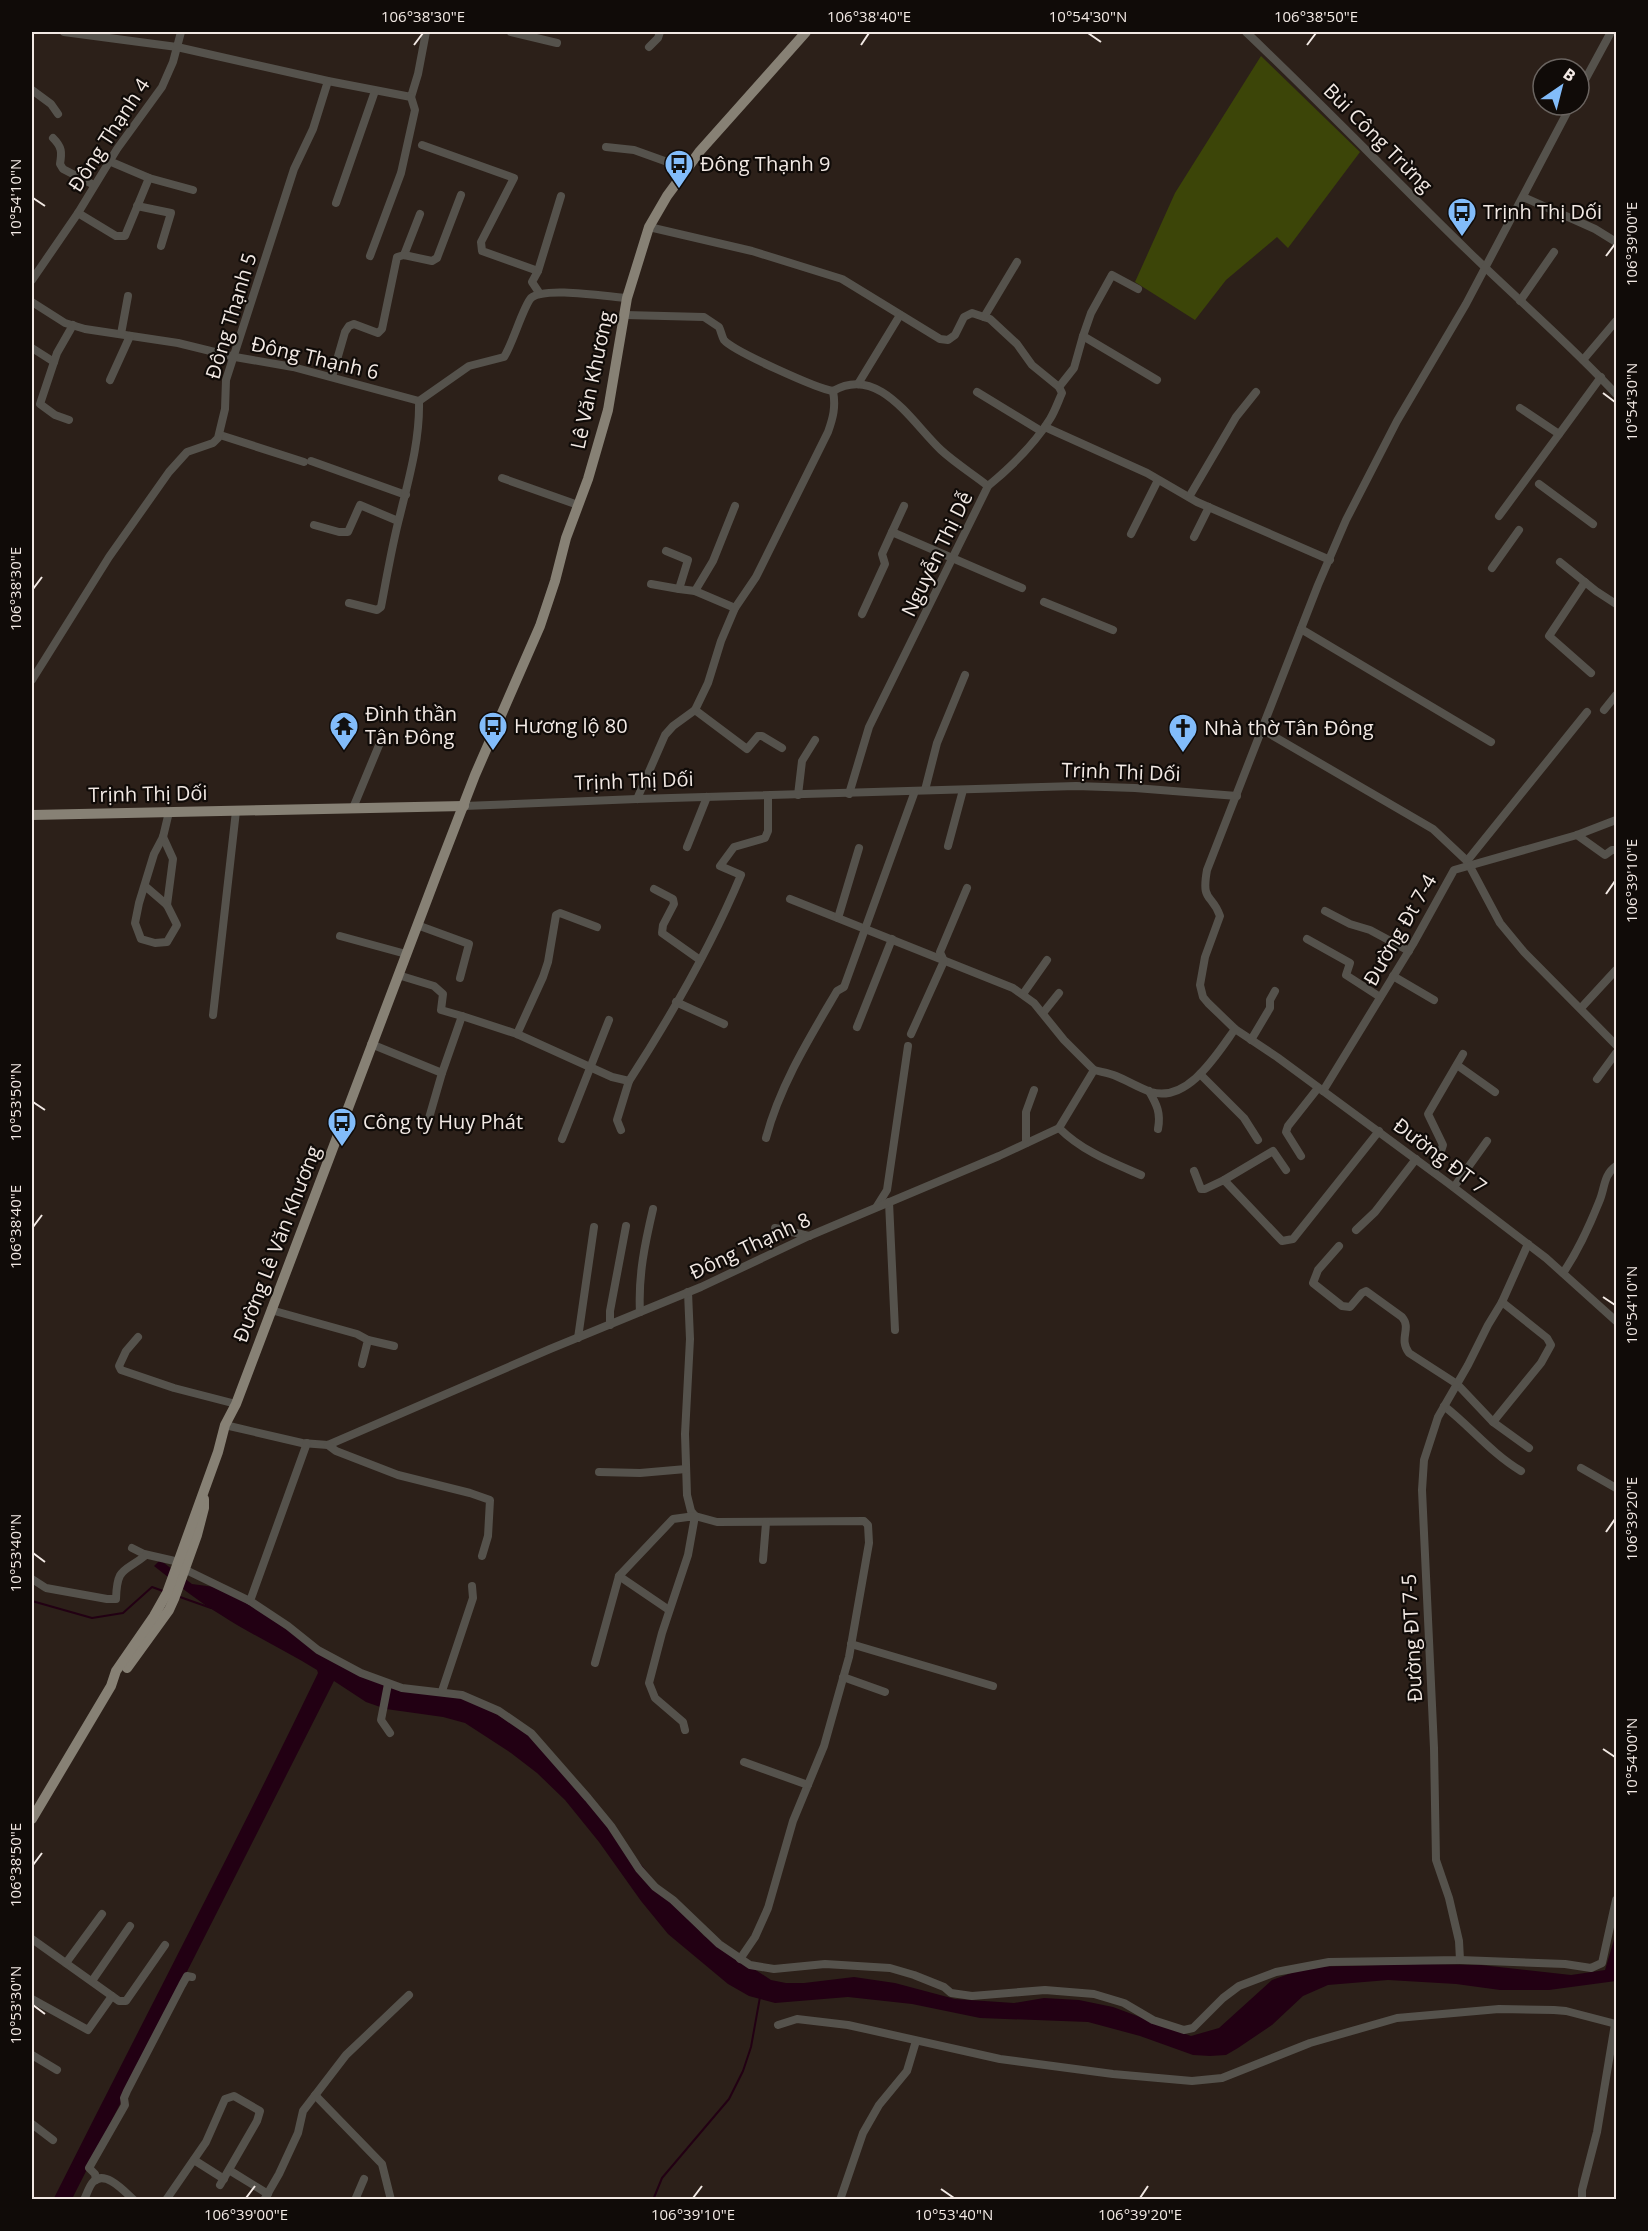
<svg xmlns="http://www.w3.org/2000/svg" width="1648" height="2231" font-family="'Open Sans',sans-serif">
	<rect width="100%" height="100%" fill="#2c2019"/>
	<path fill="#3c4508" d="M1261,56L1360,152L1288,248L1277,237L1226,280L1195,320L1135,282L1175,193Z"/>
	<path fill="#220013" d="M160,1560L192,1584L222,1588L371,1680L442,1693L479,1703L533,1738L592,1804L661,1889L704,1936L771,1980L786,1983H804L854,1977L895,1983L955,1999L1014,2003L1044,1998L1079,2000L1113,2007L1191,2036L1219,2028L1272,1980L1308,1967L1421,1964L1481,1965L1571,1975L1605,1970L1616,1933V1981L1549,1990H1500L1456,1984L1388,1980L1328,1985L1303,1996L1272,2025L1238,2048L1226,2055L1210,2056L1193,2055L1140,2036L1088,2022L980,2018L912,2004L848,1997L775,2003L749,1996L728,1984L668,1934L641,1901L599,1842L565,1800L537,1773L511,1753L465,1723L443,1717L386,1709L366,1702L334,1681L72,2199L53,2200C141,2024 233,1850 318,1673L317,1670C286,1651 252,1635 221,1615C197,1601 176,1583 154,1566Z"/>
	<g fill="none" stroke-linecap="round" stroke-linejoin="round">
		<g stroke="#220013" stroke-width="2">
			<path d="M180,1597L211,1608"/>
			<path d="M32,1601L92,1618L123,1613L152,1587L163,1591"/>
			<path d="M653,2200L662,2178L729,2099L743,2071L751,2047L760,1997"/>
		</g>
		<g stroke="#55524c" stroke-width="8">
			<path d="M64,32L177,47L328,81L411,97L418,74L426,32"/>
			<path d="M511,32L557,43"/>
			<path d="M1246,32C1322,104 1394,179 1469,252C1518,300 1570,344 1616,394"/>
			<path d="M649,47L658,38L660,32"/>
			<path d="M32,90L51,104L58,114"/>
			<path d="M1579,91L1611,32"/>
			<path d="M1571,105L1466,304L1397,421L1346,520L1318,585L1207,870C1201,903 1212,893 1220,916L1205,957L1200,985L1203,997L1208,1003L1235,1029L1277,1057L1448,1183L1546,1258L1616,1321"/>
			<path d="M53,138C62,147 62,152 60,164L63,169L94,185"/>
			<path d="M422,145L514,178L481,242L482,251L538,271"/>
			<path d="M606,147L634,150L687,169"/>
			<path d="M109,161L149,178L193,190"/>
			<path d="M1523,197L1595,229L1616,242"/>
			<path d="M336,203L375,91"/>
			<path d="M137,206L171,213L161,246"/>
			<path d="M78,213L116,236H125L149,178"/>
			<path d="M649,227L752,251L842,279L940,339L948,340L955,335L964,317L972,313L990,319L1017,344L1032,365L1059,387L1062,393C1058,402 1055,411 1050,419C1034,445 1011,467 988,486L869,727L849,794"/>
			<path d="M404,255L420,214"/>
			<path d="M370,256L401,173L415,110L411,97"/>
			<path d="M32,280L78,213L117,149L162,87L173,62L181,32"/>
			<path d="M540,294L532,282L538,271L561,196"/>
			<path d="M1520,301L1554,252"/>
			<path d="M32,302L65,323L85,329L178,343L235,357L293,367L419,401"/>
			<path d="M625,315L704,317L719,327C721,331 722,337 724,340C733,351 818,389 833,391C879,364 912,423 941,450C955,463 973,474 988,486"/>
			<path d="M984,317L1017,262"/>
			<path d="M121,334L128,296"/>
			<path d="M1083,336L1157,380"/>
			<path d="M32,348L54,362"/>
			<path d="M1583,360L1616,321"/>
			<path d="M332,377L345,332L349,326L354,324L378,333L382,329L397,257L404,255L432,261L437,258L461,195"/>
			<path d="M110,380L130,336"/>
			<path d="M858,384L900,315"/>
			<path d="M1059,387L1074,368L1083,336L1091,313L1112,275L1138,289"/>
			<path d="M977,392L1041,431"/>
			<path d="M1520,408L1559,434"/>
			<path d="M69,420L55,415L40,404L57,353L73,325"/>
			<path d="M1045,427L1147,473L1197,502L1330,560"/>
			<path d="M220,435L304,462"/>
			<path d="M311,461L406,495"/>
			<path d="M502,478L578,505"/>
			<path d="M1539,484L1593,524"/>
			<path d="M1189,497L1236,417L1256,392"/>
			<path d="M1499,516L1601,377"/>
			<path d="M314,525L339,532H348L360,505L398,521"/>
			<path d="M892,532L904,506"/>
			<path d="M1131,534L1158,480"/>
			<path d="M1194,537L1209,507"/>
			<path d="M666,551L688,560L679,589L695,591L735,608"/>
			<path d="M1560,562L1596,591L1616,604"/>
			<path d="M1492,568L1519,530"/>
			<path d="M1585,582L1549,636L1591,673"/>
			<path d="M651,584L679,589"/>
			<path d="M695,591L713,561L735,506"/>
			<path d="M1044,602L1113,630"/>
			<path d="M349,603L377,610L381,607C387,576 392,545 400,515C409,478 420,440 419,401L469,366L504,357C513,343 523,307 531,298C544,286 609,297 627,298"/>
			<path d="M862,614L885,564L882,554L892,532L1022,588"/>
			<path d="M1301,629L1491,742"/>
			<path d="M32,680L109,557L169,472L187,452L213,443L218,438L225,409L226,380L294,169L313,129L328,81"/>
			<path d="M695,710L747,749L758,736H762L782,748"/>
			<path d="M1604,710L1616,695"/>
			<path d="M1263,730L1433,829L1467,861L1500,923L1524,952L1616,1045"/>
			<path d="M925,790L937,743L965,675"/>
			<path d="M798,795L802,761L815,740"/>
			<path d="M637,799L665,735L673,726L695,710L708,683L721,641L735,608L756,577L828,432C833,418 836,407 833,391"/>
			<path d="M464,806L637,799L1076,786L1135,788L1237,796"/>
			<path d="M353,808L382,738"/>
			<path d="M1577,835L1605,855L1612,850H1616"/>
			<path d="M163,837L173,859L167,905"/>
			<path d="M948,846L963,790"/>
			<path d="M687,847L707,797"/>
			<path d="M1467,861L1587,712"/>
			<path d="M145,886L167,905L177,925L167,942L155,943L141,939L135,923L139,903L154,854L163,837L169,812"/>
			<path d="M654,889L673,899L674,904L663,925L662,933L700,960"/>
			<path d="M790,899L1013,988L1034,1003L1064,1040L1094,1070"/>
			<path d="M1325,911L1350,924L1370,930L1409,951"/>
			<path d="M838,918L859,848"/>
			<path d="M417,925L469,944L460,978"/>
			<path d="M340,936L406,954"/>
			<path d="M1307,939L1350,963L1346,975L1380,997"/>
			<path d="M398,975L434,986L443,994L441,1010L462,1016L442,1073"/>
			<path d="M1393,976L1434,1000"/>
			<path d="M1023,994L1047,960"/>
			<path d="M676,1002L724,1024"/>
			<path d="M1581,1008L1616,970"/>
			<path d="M1043,1013L1059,993"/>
			<path d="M213,1015L236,811"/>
			<path d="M462,1016L517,1034L612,1077L629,1081C671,1016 711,947 741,875L720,866L734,847L765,838L768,831V796"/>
			<path d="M857,1027L892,939"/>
			<path d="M517,1034L543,977L548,962L556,915L560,913L597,927"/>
			<path d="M911,1034L944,961L940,952L967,888"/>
			<path d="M1251,1040L1270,1008V1000L1275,991"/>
			<path d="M371,1044L442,1073L429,1118"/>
			<path d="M1457,1065L1495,1092"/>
			<path d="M1200,1074L1244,1118L1258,1140"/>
			<path d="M1597,1079L1616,1053"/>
			<path d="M1149,1091C1157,1105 1161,1113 1158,1129"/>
			<path d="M1323,1091L1413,944L1454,870L1577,835L1616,820"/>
			<path d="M1059,1128C1082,1151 1111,1162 1141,1175"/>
			<path d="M621,1130L617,1120L629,1081"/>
			<path d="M766,1138C780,1085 810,1037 837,991L844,987L915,791"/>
			<path d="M562,1139L609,1020"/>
			<path d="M1026,1143V1112L1034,1090"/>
			<path d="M1301,1156L1286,1132L1288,1126L1318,1088"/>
			<path d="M1194,1171L1201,1189H1205L1224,1180L1282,1241L1293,1239L1379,1131"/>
			<path d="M1434,1172L1443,1145L1428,1114L1463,1054"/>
			<path d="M1224,1180L1273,1151L1286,1170"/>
			<path d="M1454,1187L1487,1141"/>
			<path d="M889,1202L895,1330"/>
			<path d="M877,1206L887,1190L908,1046"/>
			<path d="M775,1228L809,1236"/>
			<path d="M1356,1230L1375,1212L1416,1159"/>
			<path d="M1339,1246L1318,1270L1313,1283L1342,1306L1350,1307L1362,1293L1366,1291L1402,1317C1412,1329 1398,1338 1409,1353L1457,1384L1493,1422L1529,1448"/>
			<path d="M1563,1273C1578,1251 1589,1227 1599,1202C1605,1189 1603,1175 1616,1166"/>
			<path d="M688,1292L690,1339L685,1434L687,1495L691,1511L695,1516L717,1522L864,1521L868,1525L869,1543L849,1657L824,1746L793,1821L768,1908L755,1937L740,1959"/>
			<path d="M271,1310L357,1334L368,1340L362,1364"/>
			<path d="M640,1312C638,1276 645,1243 653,1209"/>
			<path d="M610,1325V1311L626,1226"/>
			<path d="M138,1337L126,1351L119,1366L121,1370L174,1388L236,1404"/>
			<path d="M578,1338L594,1227"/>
			<path d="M368,1340L394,1346"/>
			<path d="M1444,1406C1471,1427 1491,1453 1521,1471"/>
			<path d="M1493,1422L1541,1363L1551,1345L1547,1338L1502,1302"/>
			<path d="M225,1425L302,1443L328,1445L550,1349L701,1287L809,1236L999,1156L1059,1128L1094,1070C1101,1072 1109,1073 1116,1076C1128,1081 1139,1088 1151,1092C1188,1103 1217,1054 1235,1029"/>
			<path d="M328,1445L336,1451L398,1475L470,1493L490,1500L488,1536L482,1556"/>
			<path d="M1581,1468L1616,1488"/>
			<path d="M599,1472L640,1473L686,1469"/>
			<path d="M132,1548L144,1554L179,1562"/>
			<path d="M763,1560L766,1523"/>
			<path d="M186,1570L250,1601L288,1626L318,1650L361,1673L402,1688L462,1695L499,1711L531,1733L588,1798L611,1826L639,1869L655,1887L673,1900L719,1944L750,1965L774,1969L825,1964L890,1968L914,1975L944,1987L951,1993L972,1996L1045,1990L1094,1994L1124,2003L1153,2020L1184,2030L1193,2028L1223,1998L1239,1986L1276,1972L1329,1962L1460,1960L1459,1941L1449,1898L1436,1860L1434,1748L1422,1490L1424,1460L1438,1417L1468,1365L1488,1325L1502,1302L1528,1244"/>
			<path d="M619,1576L669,1610"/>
			<path d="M32,1579L46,1588L107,1599H116C117,1566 124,1573 146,1555"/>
			<path d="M250,1601L307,1443"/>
			<path d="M851,1644L993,1686"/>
			<path d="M595,1663L619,1576L673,1519L695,1516L688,1555L662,1633L649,1683L655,1698L683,1722L685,1730"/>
			<path d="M843,1677L885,1692"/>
			<path d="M388,1684L381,1720L390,1733"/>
			<path d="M442,1691L473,1598L472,1586"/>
			<path d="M744,1762L808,1785"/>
			<path d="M32,1939L119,2001H126L165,1945"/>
			<path d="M1460,1960L1565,1964L1591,1968L1602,1963L1616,1900"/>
			<path d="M66,1963L102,1914"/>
			<path d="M92,1981L130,1926"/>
			<path d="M32,1999L88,2030L112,1996"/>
			<path d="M778,2025L797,2019L848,2025L1000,2059L1113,2074L1192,2081L1222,2078L1310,2043L1397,2018L1499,2009L1554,2010L1566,2011L1616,2024"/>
			<path d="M32,2055L57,2070"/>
			<path d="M315,2095L382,2164L391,2200"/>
			<path d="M32,2124L53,2140"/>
			<path d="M194,2160L224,2179"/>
			<path d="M229,2170L268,2194"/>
			<path d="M96,2180L95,2174L89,2168L125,2105L124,2098L127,2091L182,1985L187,1976L192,1977"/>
			<path d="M84,2200C87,2194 89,2186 93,2182C105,2169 125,2192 134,2200"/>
			<path d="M166,2200L206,2142L225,2099L234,2096L260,2111L257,2121L220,2185"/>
			<path d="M264,2200L279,2174L298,2133L303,2111L346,2055L409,1995"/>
			<path d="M355,2200L364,2179"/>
			<path d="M840,2200L863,2133L879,2105L907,2071L916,2041"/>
			<path d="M1582,2200V2190L1597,2132L1615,2024"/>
		</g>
		<g stroke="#878175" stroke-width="10">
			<path d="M32,815L464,806"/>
			<path d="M127,1668L169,1610L174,1599L197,1535L204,1508V1499"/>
			<path d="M32,1819L111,1686L116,1671L154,1616L167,1593L218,1452L225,1425L236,1404L436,876L475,775L540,626L555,581L566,538L588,479L608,410L627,298L649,227L667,196L700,151L806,32"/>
		</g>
	</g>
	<path fill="none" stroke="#f2e9e4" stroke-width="2" d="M1088,33L1101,42M414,45L423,33M861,45L869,33M1307,45L1316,33M33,198L45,206M1606,256L1615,244M1603,393L1615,402M33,589L42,577M1606,894L1615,881M33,1102L45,1110M33,1227L42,1215M1603,1297L1615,1305M1606,1532L1615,1519M33,1553L45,1562M1603,1749L1615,1757M33,1865L42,1853M33,2005L45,2014M941,2189L954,2198M246,2198L255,2186M693,2198L702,2186M1140,2198L1148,2186"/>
	<defs>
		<g id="bus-pin" transform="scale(1.5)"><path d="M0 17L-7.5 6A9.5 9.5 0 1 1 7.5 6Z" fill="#82bcfa" stroke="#100b08"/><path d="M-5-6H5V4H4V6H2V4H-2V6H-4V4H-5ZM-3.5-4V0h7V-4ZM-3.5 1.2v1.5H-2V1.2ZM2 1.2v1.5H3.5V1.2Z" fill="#111"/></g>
		<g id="temple-pin" transform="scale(1.5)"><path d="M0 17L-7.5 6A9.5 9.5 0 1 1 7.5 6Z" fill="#82bcfa" stroke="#100b08"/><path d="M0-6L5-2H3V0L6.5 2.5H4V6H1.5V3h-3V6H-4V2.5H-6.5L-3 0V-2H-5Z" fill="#111"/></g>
		<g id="church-pin" transform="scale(1.5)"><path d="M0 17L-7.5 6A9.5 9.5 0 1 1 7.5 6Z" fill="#82bcfa" stroke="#100b08"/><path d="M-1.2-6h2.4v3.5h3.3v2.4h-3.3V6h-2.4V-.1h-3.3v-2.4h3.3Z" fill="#111"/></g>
	</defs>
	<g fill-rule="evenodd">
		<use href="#bus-pin" x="679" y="164"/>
		<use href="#bus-pin" x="1462" y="212"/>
		<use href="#temple-pin" x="344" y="726"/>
		<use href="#bus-pin" x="493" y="726"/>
		<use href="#church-pin" x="1183" y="728"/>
		<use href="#bus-pin" x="342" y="1122"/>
	</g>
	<g text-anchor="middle" stroke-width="4.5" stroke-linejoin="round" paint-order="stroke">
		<g font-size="20" fill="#f2e9e4" stroke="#100b08">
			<text transform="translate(109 135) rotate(-57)" y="7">Đông Thạnh 4</text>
			<text transform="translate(1378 138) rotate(45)" y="7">Bùi Công Trừng</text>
			<text transform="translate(231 316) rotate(-73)" y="7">Đông Thạnh 5</text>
			<text transform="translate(315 358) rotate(13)" y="7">Đông Thạnh 6</text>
			<text transform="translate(592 380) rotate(-78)" y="7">Lê Văn Khương</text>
			<text transform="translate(937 554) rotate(-64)" y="7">Nguyễn Thị Dễ</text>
			<text transform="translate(1121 772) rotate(2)" y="7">Trịnh Thị Dối</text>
			<text transform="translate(634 781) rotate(-2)" y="7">Trịnh Thị Dối</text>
			<text transform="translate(148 794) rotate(-1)" y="7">Trịnh Thị Dối</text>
			<text transform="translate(1400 930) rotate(-60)" y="7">Đường Đt 7-4</text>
			<text transform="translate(1440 1156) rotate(37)" y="7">Đường ĐT 7</text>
			<text transform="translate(277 1244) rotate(-69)" y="7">Đường Lê Văn Khương</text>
			<text transform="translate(750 1246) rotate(-25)" y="7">Đông Thạnh 8</text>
			<text transform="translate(1412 1638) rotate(-93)" y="7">Đường ĐT 7-5</text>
		</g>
		<g font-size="20" fill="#f2e9e4" stroke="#100b08" text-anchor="start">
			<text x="700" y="171">Đông Thạnh 9</text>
			<text x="1483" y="219">Trịnh Thị Dối</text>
			<text x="365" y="721">Đình thần<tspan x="365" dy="23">Tân Đông</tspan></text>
			<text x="514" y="733">Hương lộ 80</text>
			<text x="1204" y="735">Nhà thờ Tân Đông</text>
			<text x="363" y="1129">Công ty Huy Phát</text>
		</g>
	</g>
	<rect width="1648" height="2231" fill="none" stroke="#100b08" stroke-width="66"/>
	<g transform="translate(1561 87) rotate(35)"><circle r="28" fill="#100b08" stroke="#6a6460" stroke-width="1.5"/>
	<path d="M0-4.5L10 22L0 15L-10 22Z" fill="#82bcfa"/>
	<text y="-9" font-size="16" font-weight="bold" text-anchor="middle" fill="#f2e9e4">B</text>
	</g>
	<rect x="33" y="33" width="1582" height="2165" fill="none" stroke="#f2e9e4" stroke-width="2"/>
	<g font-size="15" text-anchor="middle" fill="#f2e9e4">
		<text x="423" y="22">106°38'30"E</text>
		<text x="869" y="22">106°38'40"E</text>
		<text x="1088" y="22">10°54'30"N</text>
		<text x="1316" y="22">106°38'50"E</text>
		<text transform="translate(16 198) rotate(-90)" y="5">10°54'10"N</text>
		<text transform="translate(1632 244) rotate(-90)" y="5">106°39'00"E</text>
		<text transform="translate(1632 402) rotate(-90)" y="5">10°54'30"N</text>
		<text transform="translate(16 589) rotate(-90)" y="5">106°38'30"E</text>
		<text transform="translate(1632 881) rotate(-90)" y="5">106°39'10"E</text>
		<text transform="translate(16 1102) rotate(-90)" y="5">10°53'50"N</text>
		<text transform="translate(16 1227) rotate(-90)" y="5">106°38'40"E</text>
		<text transform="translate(1632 1305) rotate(-90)" y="5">10°54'10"N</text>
		<text transform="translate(1632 1519) rotate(-90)" y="5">106°39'20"E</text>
		<text transform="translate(16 1553) rotate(-90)" y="5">10°53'40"N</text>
		<text transform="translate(1632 1757) rotate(-90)" y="5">10°54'00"N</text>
		<text transform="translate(16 1865) rotate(-90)" y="5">106°38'50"E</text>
		<text transform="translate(16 2005) rotate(-90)" y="5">10°53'30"N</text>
		<text x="246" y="2220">106°39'00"E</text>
		<text x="693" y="2220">106°39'10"E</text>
		<text x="954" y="2220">10°53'40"N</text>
		<text x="1140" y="2220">106°39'20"E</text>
	</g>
</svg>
